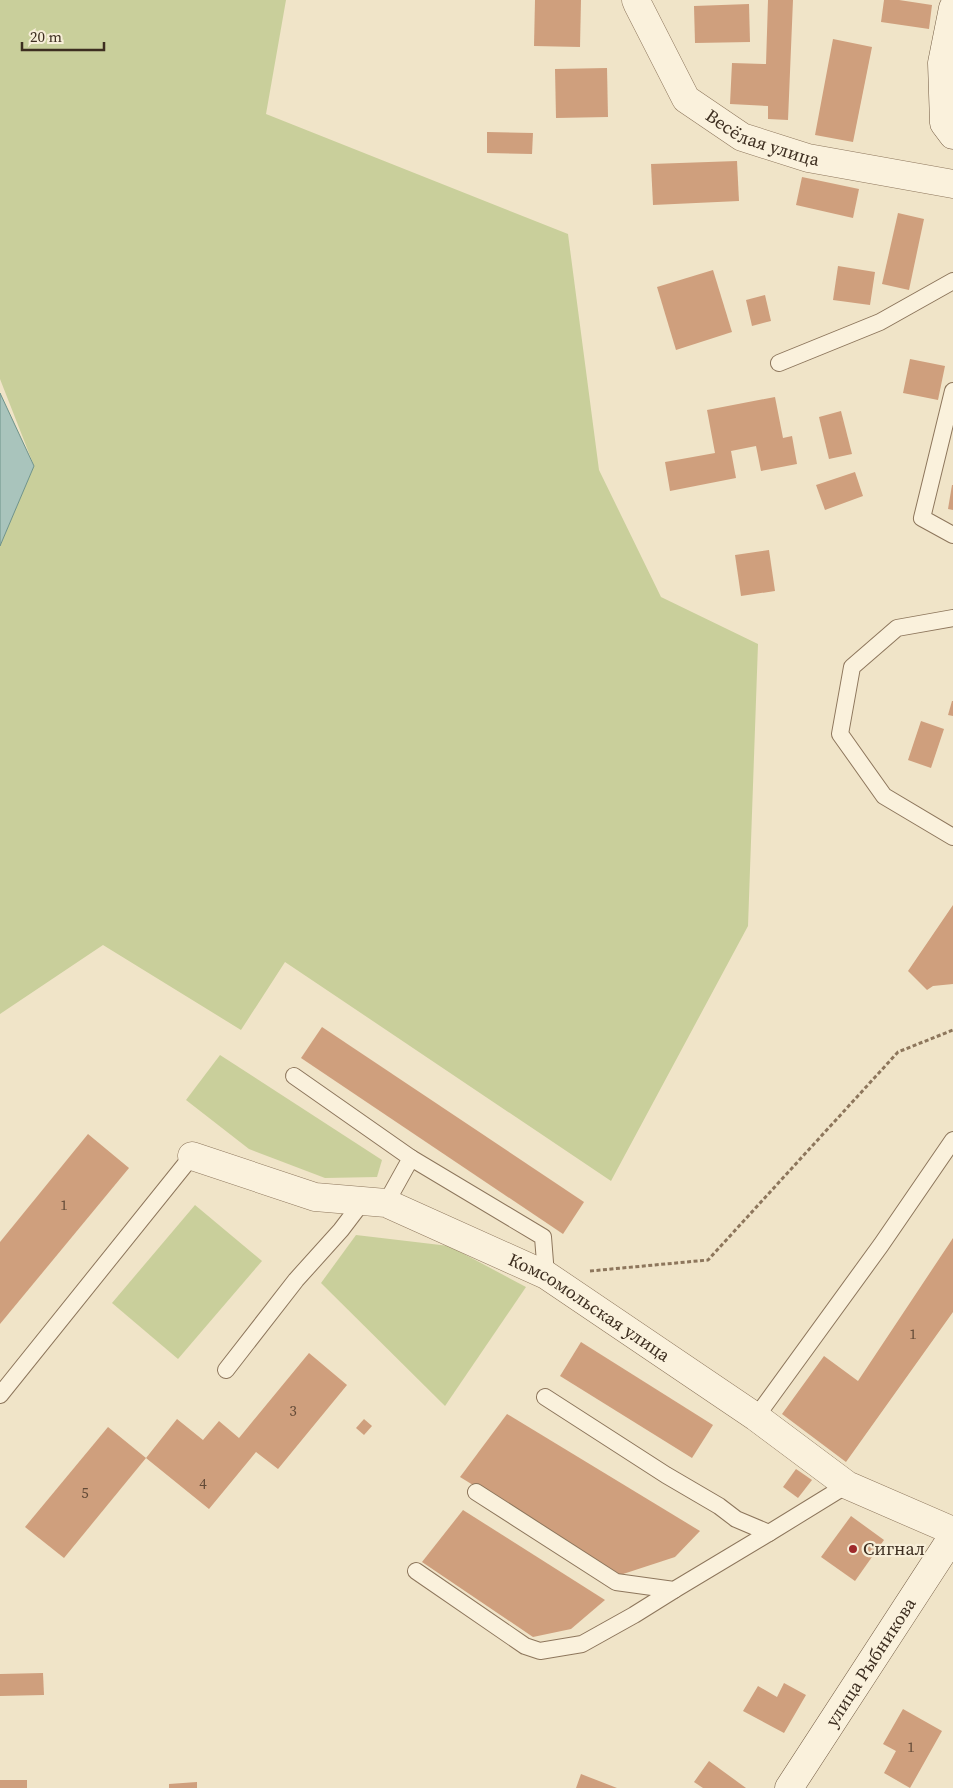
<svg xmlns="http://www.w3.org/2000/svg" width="953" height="1788" font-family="'Source Serif 4',serif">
	<rect width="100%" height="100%" fill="#f0e4c8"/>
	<g fill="#c9cf9b">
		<path d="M0,0H286L266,114L568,234L599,470L661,597L758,644L748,926L611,1181L285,962L241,1030L103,945L0,1014V546L34,466L0,379Z"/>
		<path d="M220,1055L382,1160L377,1177L325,1178L249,1149L186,1100Z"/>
		<path d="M195,1205L262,1261L178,1359L112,1303Z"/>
		<path d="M356,1235L449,1246L526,1287L445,1406L321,1283Z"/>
	</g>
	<path fill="#a9c4bc" stroke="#6f938a" d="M0,393L34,466L0,546Z"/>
	<g fill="#cf9f7d">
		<path d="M535,0H581L580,47L534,46Z"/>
		<path d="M768,0H793L788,120L768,119V106L730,104L732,63L766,64Z"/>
		<path d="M884,0H899L932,5L929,29L881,22Z"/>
		<path d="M749,4L750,42L695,43L694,6Z"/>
		<path d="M833,39L872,47L853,142L815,135Z"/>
		<path d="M607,68L608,117L556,118L555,69Z"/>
		<path d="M487,132L533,133L532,154L487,153Z"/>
		<path d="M737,161L739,201L653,205L651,164Z"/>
		<path d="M802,177L859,189L853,218L796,205Z"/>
		<path d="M898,213L924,219L909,290L882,284Z"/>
		<path d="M838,266L875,272L870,305L833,300Z"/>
		<path d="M713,270L732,332L676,350L657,287Z"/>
		<path d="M765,295L771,321L752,326L746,300Z"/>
		<path d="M910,359L945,366L938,400L903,393Z"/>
		<path d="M775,397L783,438L792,436L797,464L761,471L756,446L731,451L736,478L670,491L665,462L715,453L707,410Z"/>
		<path d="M841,411L852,454L829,459L819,417Z"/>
		<path d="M855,472L863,496L825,510L816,485Z"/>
		<path d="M952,485H953V510L948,509Z"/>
		<path d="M769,550L775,591L741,596L735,555Z"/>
		<path d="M952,701H953V716L948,715Z"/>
		<path d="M921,721L944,729L931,768L908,760Z"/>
		<path d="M953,905V984L933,986L927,990L908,971Z"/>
		<path d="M322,1027L584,1202L563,1234L301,1058Z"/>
		<path d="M88,1134L129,1168L0,1324V1242Z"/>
		<path d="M953,1238V1312L846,1462L782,1414L824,1356L858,1381Z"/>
		<path d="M581,1342L713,1425L692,1458L560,1376Z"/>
		<path d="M309,1353L347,1385L278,1469L256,1452L209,1509L146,1458L177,1419L203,1440L219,1421L239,1438Z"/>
		<path d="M507,1414L700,1531L675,1557L620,1575L460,1477Z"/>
		<path d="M364,1419L372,1426L364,1435L356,1428Z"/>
		<path d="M108,1427L146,1458L64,1558L25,1527Z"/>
		<path d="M796,1469L812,1480L798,1498L783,1487Z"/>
		<path d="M463,1510L605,1600L571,1629L533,1637L422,1562Z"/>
		<path d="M851,1516L884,1540L855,1581L821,1557Z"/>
		<path d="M43,1673L44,1695L0,1696V1674Z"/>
		<path d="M784,1683L806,1695L784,1733L743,1711L758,1686L777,1697Z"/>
		<path d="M903,1709L942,1731L910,1788L884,1773L896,1751L883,1744Z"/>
		<path d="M709,1761L746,1788H703L694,1782Z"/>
		<path d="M581,1774L617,1788H576Z"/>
		<rect x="0" y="1780" width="27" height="8"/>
		<path d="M197,1782V1788H169V1784Z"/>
	</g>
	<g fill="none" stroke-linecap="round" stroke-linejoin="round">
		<g stroke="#8d765c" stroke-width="18">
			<g id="lane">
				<path d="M779,363L880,322L953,281"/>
				<path d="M953,391L922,518L953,535"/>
				<path d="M953,618L897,628L852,667L840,734L884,796L953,837"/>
				<path d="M294,1076L411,1158L386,1203"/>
				<path d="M411,1158L543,1237L546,1275"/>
				<path d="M226,1370L296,1280L341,1230L363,1201"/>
				<path d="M0,1395L192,1156"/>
				<path d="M545,1397L666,1475L719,1506L736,1519L769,1533L847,1485"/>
				<path d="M756,1417L881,1245L953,1140"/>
				<path d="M476,1492L616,1582L674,1590L769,1533"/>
				<path d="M416,1571L525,1646L540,1651L582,1644L634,1615L674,1590"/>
			</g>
		</g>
		<g stroke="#8d765c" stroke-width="29">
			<g id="street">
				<path id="s1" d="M636,0L638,5L686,99L742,137L808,158L953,184"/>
				<path id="s2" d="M192,1156L315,1197L386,1203L546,1275L756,1417L847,1485L953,1531"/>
			</g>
		</g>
		<g stroke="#6f573f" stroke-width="29">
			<g id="secondary">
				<path d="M953,8L942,63L944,123L953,135"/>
				<path id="s3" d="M789,1788L953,1536"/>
			</g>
		</g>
		<path stroke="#8d765c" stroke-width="3" stroke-dasharray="4 2.5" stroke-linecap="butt" d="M590,1271L708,1260L898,1052L953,1030"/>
		<use href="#lane" stroke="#faf1dc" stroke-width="16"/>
		<use href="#street" stroke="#faf1dc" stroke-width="28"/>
		<use href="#secondary" stroke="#faf1dc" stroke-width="28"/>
	</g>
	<circle fill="#9e2a2b" stroke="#f7eed8" stroke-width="2" cx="853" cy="1549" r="5"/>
	<g text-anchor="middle" stroke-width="4.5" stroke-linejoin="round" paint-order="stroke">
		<g font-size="15" fill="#624a37">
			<text x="64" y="1210">1</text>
			<text x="913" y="1339">1</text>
			<text x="293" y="1416">3</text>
			<text x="203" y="1489">4</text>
			<text x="85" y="1498">5</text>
			<text x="911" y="1752">1</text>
		</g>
		<g font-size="18" fill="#3d2e20" stroke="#f7eed8">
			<text dy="6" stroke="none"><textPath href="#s1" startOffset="198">Весёлая улица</textPath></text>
			<text dy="6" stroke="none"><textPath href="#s2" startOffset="430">Комсомольская улица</textPath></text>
			<text dy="6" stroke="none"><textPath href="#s3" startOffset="150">улица Рыбникова</textPath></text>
		</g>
		<g font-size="18" fill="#3d2e20" stroke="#f7eed8" text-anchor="start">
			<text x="863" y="1555">Сигнал</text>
		</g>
	</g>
	<path d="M22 42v8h82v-8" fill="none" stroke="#3d2e20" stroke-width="2.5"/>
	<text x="30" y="42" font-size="15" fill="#3d2e20" stroke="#f7eed8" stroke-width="4" paint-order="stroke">20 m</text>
</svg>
